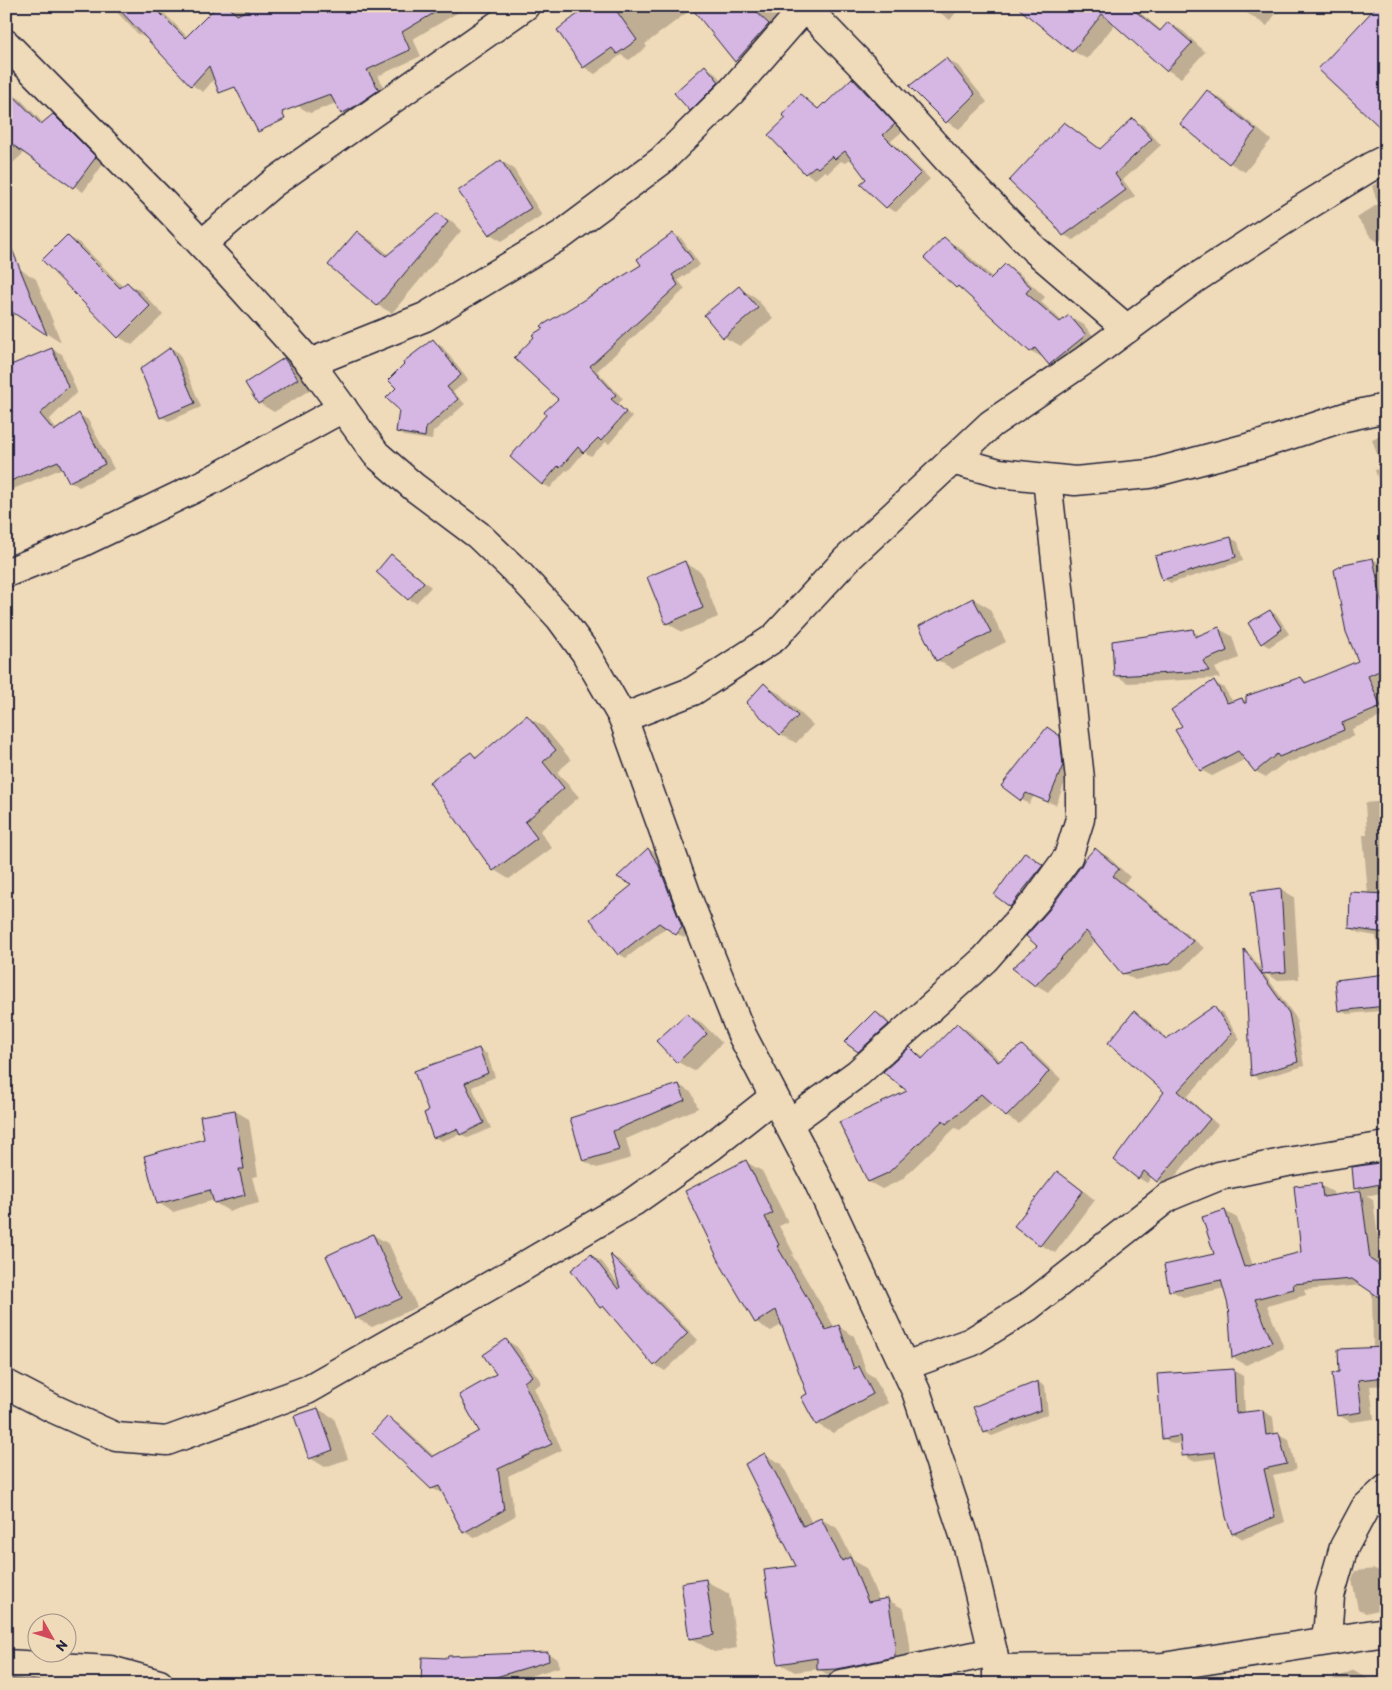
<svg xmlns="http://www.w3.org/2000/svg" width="1392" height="1690" font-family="Itim,sans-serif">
	<rect width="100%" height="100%" fill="#efdab9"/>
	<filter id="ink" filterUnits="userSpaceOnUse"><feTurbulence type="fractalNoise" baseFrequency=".02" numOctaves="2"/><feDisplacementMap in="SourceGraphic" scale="10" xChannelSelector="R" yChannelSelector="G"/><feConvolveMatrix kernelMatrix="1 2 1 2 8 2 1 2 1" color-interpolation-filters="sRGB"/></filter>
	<g filter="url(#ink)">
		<g fill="#0003">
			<path d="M111,6H157L221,71L203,92L192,85L149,40L137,33Z"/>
			<path d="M217,6H460L462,10L413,39L421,56L378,76L389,97L354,120L342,114L336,103L310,113L298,106Z"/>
			<path d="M590,6H806L750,69L736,61L693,8L645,44L647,47L629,60L621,55L595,74L584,67Z"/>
			<path d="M931,6H961L950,20Z"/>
			<path d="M1035,6H1132L1162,31L1169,23L1183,31L1205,52L1181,78L1167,70L1115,24L1087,59L1073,51Z"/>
			<path d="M1236,6H1281L1267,26Z"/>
			<path d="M946,59L958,66L987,102L959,129L947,122Z"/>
			<path d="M705,67L713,71L726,86L698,114L690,110Z"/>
			<path d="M852,80L861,85L904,130L891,141L930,179L896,212L886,207L852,158L845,163L841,161L828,173L825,171L815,179L806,173L769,135L788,118L800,95L819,109L826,105Z"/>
			<path d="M1207,91L1223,100L1271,140L1245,172L1230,163Z"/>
			<path d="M6,94H11L20,99L44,124L53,116L63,121L104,163L83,192L25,152L6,169Z"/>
			<path d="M1133,120L1143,125L1161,145L1123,180L1135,196L1073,240L1064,235V123L1101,150Z"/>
			<path d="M501,161L513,168L542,215L502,241L490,234L459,191Z"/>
			<path d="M1386,178V239L1384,238L1378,242L1371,237L1357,218L1378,204L1372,186Z"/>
			<path d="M438,214L453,222L461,231L392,313L377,305L358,232L372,241L389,255Z"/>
			<path d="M673,234L681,238L700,265L678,280L685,289L597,371L623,399L618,404L632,417L609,444L606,442L591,456L584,452L568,471L566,470L550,488L543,484L512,457L559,399L643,265Z"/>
			<path d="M67,236L81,244L123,287L127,283L141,291L163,315L132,345L119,337Z"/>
			<path d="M944,239L959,247L993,278L1005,265L1020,274L1045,297L1041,302L1063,322L1069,316L1084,325L1100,344L1065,373L1050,364L1047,360L1031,351L968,294L957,287L926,258Z"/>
			<path d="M21,270L36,279L61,342L6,306V291Z"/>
			<path d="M739,288L755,297L773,318L740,346L724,337Z"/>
			<path d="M433,341L441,345L468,380L453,392L465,404L433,432L432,440L404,436L397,432L401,409L398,388Z"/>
			<path d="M171,348L179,353L201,407L169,421L161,417Z"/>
			<path d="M52,349L62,354L77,392L49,420L57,430L79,414L88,420L114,469L79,487L70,481L63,468L6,492V413Z"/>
			<path d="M284,359L300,368L313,388L274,412L259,403Z"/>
			<path d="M1386,433V494L1382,492L1375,470L1385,467L1381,459L1378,457L1372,439Z"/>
			<path d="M1231,538L1238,542L1243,561L1171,583L1163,579Z"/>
			<path d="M392,555L399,560L431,587L416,603L409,599L378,572Z"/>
			<path d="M1373,559L1384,566L1386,575V715L1352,729L1354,736L1290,762L1287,761L1266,777L1255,771L1246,759L1212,776L1201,770L1184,726L1214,682L1224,688L1233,702L1242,699L1247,702L1301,678L1309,683L1360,661Z"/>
			<path d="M685,563L701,572L718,617L682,632L667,623Z"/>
			<path d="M973,599L989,608L1006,642L953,669L937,660Z"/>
			<path d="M1270,611L1277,615L1289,634L1269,647L1262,643Z"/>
			<path d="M1219,629L1232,636L1239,658L1215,668L1220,678L1128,683L1115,675L1192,631L1201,636Z"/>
			<path d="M764,685L780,694L813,725L796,743L780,734Z"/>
			<path d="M527,717L543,726L571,760L557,772L579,797L540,831L552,848L509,879L494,870L471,753L479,758Z"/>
			<path d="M1054,733L1067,742L1070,769L1056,805L1034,796L1029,804L1022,800Z"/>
			<path d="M1386,801V958L1378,954L1376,936L1360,933L1350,928L1368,894L1363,835H1367L1365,803Z"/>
			<path d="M648,849L656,853L667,871L689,931L684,938L667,927L626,958L619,954L634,885Z"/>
			<path d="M1095,849L1107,856L1130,877L1124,883L1204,948L1182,969L1135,980L1123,973L1095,941L1048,992L1036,985L1039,946L1050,911Z"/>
			<path d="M1025,853L1058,874L1026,915L1011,906Z"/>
			<path d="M1281,889L1294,897L1299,979L1277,980L1264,973L1296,1018L1304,1066L1259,1079L1252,1075L1245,951L1251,955L1263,972Z"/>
			<path d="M1378,981L1380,1011L1347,1014L1339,1010Z"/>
			<path d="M1214,1008L1223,1013L1240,1039L1187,1097L1218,1125L1167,1186L1152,1176L1147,1183L1139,1178L1166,1092L1135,1013L1144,1018L1168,1039Z"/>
			<path d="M876,1012L883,1016L895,1029L866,1056L858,1051Z"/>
			<path d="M687,1014L702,1023L722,1043L694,1071L678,1062Z"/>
			<path d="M957,1024L970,1032L1001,1061L1022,1046L1035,1054L1061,1079L1054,1088L1019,1124L1006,1116L992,1103L960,1130L955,1128L901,1180L882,1189L869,1182L910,1091L911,1049L925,1058Z"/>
			<path d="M479,1049L487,1054L495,1077L472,1087L491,1128L468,1138L461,1134L442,1141L434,1137L430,1112Z"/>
			<path d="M679,1085L692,1093L698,1108L626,1139L631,1158L597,1168L584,1161L572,1118Z"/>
			<path d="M235,1111L249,1119L258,1176L252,1177L259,1203L229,1211L215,1203L214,1200L173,1212L159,1203L205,1140Z"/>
			<path d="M746,1162L762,1171L788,1222L779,1226L794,1254L792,1255L835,1328L839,1327L854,1336L867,1373L874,1377L888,1403L833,1433L817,1424L809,1394L783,1324L771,1331L756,1322Z"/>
			<path d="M1385,1163L1386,1192L1366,1196L1373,1200L1382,1268L1386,1270V1385L1370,1386L1374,1419L1351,1422L1338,1415L1341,1373L1373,1349L1372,1291L1363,1285L1304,1290L1306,1295L1267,1306L1284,1348L1246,1365L1234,1358L1229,1305L1225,1288L1183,1297L1170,1290L1216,1255L1225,1211L1237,1218L1253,1266L1302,1253L1320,1185L1333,1192L1334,1197L1363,1192L1355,1188Z"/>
			<path d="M1058,1173L1071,1181L1095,1200L1055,1253L1041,1245L1016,1226Z"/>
			<path d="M373,1235L389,1244L417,1307L372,1327L356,1318Z"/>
			<path d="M592,1256L602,1262L620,1286L612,1256L621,1261L698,1340L665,1371L655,1365L610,1312L601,1307Z"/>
			<path d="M506,1340L517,1347L542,1383L534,1388L562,1450L508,1476L515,1516L475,1538L464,1532L444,1494L431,1488L388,1418L399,1424L435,1457L480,1431L498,1375Z"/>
			<path d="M1233,1370L1243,1376L1245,1413L1263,1411L1273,1417L1275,1435L1279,1434L1289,1440L1296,1470L1273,1475L1285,1522L1243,1539L1233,1533L1217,1458L1193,1461L1183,1455L1182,1443L1173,1444L1163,1438Z"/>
			<path d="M1038,1382L1045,1386L1048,1414L992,1436L985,1432L975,1408Z"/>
			<path d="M318,1409L334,1418L348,1459L325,1467L310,1458Z"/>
			<path d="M765,1455L782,1464L812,1523L821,1519L837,1528L853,1560L866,1568L879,1601L888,1600L904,1609L910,1645L911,1666L834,1678L818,1669L795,1672L779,1663L798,1567Z"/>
			<path d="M1375,1569L1382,1573L1386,1585V1608L1366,1613L1358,1609L1352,1580L1355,1571Z"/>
			<path d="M706,1581L729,1594L737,1648L714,1652L690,1638Z"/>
			<path d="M547,1653L558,1659L560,1667L503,1684H422L448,1659Z"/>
			<path d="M1354,1670L1367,1678L1370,1684H1330L1329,1681Z"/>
		</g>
		<g fill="#d6b6e3" stroke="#22223b">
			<path d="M116,6H153L185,38L217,6H228L237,15L256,6H446L402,32L410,50L367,70L379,90L352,108L341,114L330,94L282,112L285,119L258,132L235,87L219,93L209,66L191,86Z"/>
			<path d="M588,6H613L637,40L617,54L612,48L583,68L557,30Z"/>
			<path d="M690,6H750L769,24L735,62Z"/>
			<path d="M1016,6H1129L1160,31L1168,22L1192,43L1166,71L1102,14L1072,52Z"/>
			<path d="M1377,6H1386V133L1318,69Z"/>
			<path d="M946,58L975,94L946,123L909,86Z"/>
			<path d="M705,65L719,82L690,111L674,93Z"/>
			<path d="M852,78L895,124L883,135L921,173L886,208L860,184L866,179L845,151L835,159L832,156L818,168L815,166L805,174L768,135L786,118L782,115L800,94L818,109L824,103L825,104Z"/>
			<path d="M6,88L41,124L53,114L96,157L73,188L6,140Z"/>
			<path d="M1207,90L1256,130L1229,164L1180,124Z"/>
			<path d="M1133,118L1152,139L1115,174L1126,190L1063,236L1054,224L1009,181L1064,122L1100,149Z"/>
			<path d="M501,160L531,208L489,235L458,191Z"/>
			<path d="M438,213L448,222L377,306L328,265L357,231L386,256Z"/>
			<path d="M673,233L693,260L672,275L678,285L590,366L616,395L611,399L626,412L601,441L598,438L583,453L578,447L560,468L558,466L542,485L510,457L546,415L544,412L558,399L514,358L534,337L532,335L543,328L541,326L641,265L637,259Z"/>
			<path d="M67,235L120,288L127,282L150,306L118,338L42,260Z"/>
			<path d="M6,237H7L47,335L6,308Z"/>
			<path d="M944,237L990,279L1005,264L1031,287L1026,293L1060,322L1069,315L1086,335L1049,365L1035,348L1030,352L958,286L956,288L924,258Z"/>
			<path d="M739,286L758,308L723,338L704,315Z"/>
			<path d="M433,339L461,375L447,387L458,399L426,428L425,437L396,432L399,410L386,398L396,388L388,380L404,364L403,362Z"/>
			<path d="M171,347L195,403L160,418L140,369Z"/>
			<path d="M52,348L68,387L40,414L54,431L79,413L105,464L69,482L58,461L6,483V367Z"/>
			<path d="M284,358L298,379L258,404L245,383Z"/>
			<path d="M1231,537L1236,557L1162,580L1155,556Z"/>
			<path d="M391,554L424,582L408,600L376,572Z"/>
			<path d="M1373,558L1386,621V668L1368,676L1381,707L1342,723L1344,730L1279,757L1277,754L1255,772L1238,751L1200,771L1175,730L1182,726L1171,710L1214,680L1227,703L1242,698L1244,703H1246V696L1301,677L1305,683L1358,661L1346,632L1334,570L1344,564Z"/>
			<path d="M685,561L703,608L666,624L647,577Z"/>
			<path d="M973,598L991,632L936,661L919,626Z"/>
			<path d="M1270,610L1282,629L1261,644L1248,623Z"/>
			<path d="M1219,627L1227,651L1203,661L1209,671L1114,676L1112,641L1193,629L1195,637Z"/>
			<path d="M764,683L798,716L780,735L746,703Z"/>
			<path d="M527,715L556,750L543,762L564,788L525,822L537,838L493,871L429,782L471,752L476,758Z"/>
			<path d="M1047,727L1060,736L1063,765L1048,802L1026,793L1021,801L1001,786Z"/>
			<path d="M648,848L659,866L682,927L676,935L659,923L618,955L590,919L632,885L617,877Z"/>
			<path d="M1095,848L1119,869L1113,876L1193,941L1170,963L1122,974L1086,931L1035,986L1012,968L1037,946L1026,936L1049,910L1081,866L1084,860Z"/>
			<path d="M1025,852L1043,865L1010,907L994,895Z"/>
			<path d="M1281,888L1286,972L1262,974L1251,892Z"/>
			<path d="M1350,892L1386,894V933L1349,928Z"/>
			<path d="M1244,949L1289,1013L1298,1062L1251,1076Z"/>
			<path d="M1386,974V1006L1338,1011L1335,980Z"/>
			<path d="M1214,1006L1232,1033L1178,1091L1210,1119L1157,1182L1144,1171L1138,1179L1114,1160L1164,1092L1108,1043L1134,1011L1166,1039Z"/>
			<path d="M875,1011L889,1024L858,1052L844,1042Z"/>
			<path d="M687,1013L707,1034L677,1063L656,1041Z"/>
			<path d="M957,1023L998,1062L1022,1045L1049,1071L1041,1081L1006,1117L981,1094L946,1124L943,1120L888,1173L868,1182L839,1122L907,1091L883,1072L910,1047L922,1059Z"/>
			<path d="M479,1048L488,1073L465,1083L484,1123L460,1135L457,1129L433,1138L424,1113L428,1111L414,1071Z"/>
			<path d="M679,1084L685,1100L613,1131L619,1150L583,1161L570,1118Z"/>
			<path d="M235,1110L244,1169H239L245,1195L214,1203L210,1190L157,1204L144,1156L204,1139L200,1116Z"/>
			<path d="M746,1160L773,1213L765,1217L779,1245L777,1246L826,1330L839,1325L854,1369L859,1366L873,1394L816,1425L801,1397L807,1394L776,1310L755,1323L722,1267L685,1191Z"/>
			<path d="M1385,1162L1386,1183L1354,1189L1352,1167Z"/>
			<path d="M1057,1171L1083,1191L1040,1246L1014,1226Z"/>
			<path d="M1321,1183L1323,1197L1361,1191L1370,1259L1386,1270V1302L1352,1279L1293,1284L1294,1289L1255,1299L1272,1342L1232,1358L1228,1305L1221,1280L1169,1291L1164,1265L1214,1254L1202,1217L1225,1210L1244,1267L1301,1252L1294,1186Z"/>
			<path d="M373,1234L402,1298L355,1319L326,1256Z"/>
			<path d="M591,1254L618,1289L620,1288L610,1254L688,1333L654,1366L603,1306L600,1308L571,1270Z"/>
			<path d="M506,1339L532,1376L524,1382L552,1444L498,1469L504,1510L463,1533L439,1486L431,1489L372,1433L388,1416L432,1457L479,1431L459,1395L496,1374L483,1355Z"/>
			<path d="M1386,1347V1377L1358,1380L1362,1412L1337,1416L1332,1373L1339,1372L1338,1349Z"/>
			<path d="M1234,1369L1236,1413L1263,1410L1266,1435L1279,1433L1287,1464L1264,1469L1275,1517L1232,1534L1226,1517L1215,1452L1182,1456L1180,1436L1162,1439L1157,1374Z"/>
			<path d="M1038,1381L1041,1410L984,1433L973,1407Z"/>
			<path d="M318,1408L333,1450L309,1459L294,1416Z"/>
			<path d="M765,1453L803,1526L821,1518L842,1561L850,1557L868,1602L888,1598L894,1635L895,1657L837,1669L817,1670V1658L778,1664L764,1570L796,1566L745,1464Z"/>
			<path d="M706,1579L714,1635L689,1639L681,1583Z"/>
			<path d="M548,1652L549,1661L486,1680V1684H421L422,1657L447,1658L448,1656Z"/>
		</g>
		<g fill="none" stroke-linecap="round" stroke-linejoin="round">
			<g stroke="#22223b" stroke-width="31">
				<g id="minor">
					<path d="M805,7L875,79L949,161L1034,249L1127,329"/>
					<path d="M6,44L162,202L228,272L310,363L376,454L414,487L478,535L521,576L560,618L585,652L623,718L691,907L742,1035L816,1177L916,1391L968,1547L997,1669V1684"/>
					<path d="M202,244L273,183L525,6"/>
					<path d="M310,363L425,317L563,234L661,161L731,92L806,6"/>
					<path d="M952,460L999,473L1075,481L1149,474L1262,444L1345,417L1386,408"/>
					<path d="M6,573L81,543L210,481L343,408"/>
					<path d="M623,718L693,691L774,638L846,560L991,424L1085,360L1193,280L1292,215L1372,166L1386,159"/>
					<path d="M788,1124L858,1073L985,959L1036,901L1068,857L1080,819V779L1047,479"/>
					<path d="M905,1366L971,1342L1028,1307L1168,1197L1219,1176L1287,1162L1386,1146"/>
					<path d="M6,1384L52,1408L116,1437L167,1441L307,1390L507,1276L633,1202L712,1146L774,1097"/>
					<path d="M1325,1641L1328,1625L1330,1596L1344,1547L1365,1508L1386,1489"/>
					<path d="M6,1664L110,1670L159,1684"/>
					<path d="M997,1669L1163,1667L1386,1632"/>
					<path d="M842,1684L993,1652"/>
				</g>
			</g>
			<use href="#minor" stroke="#efdab9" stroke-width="28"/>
		</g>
	</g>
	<rect width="1392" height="1690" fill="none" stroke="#efdab9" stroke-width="25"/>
	<rect x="12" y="12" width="1367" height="1665" fill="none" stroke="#22223b" stroke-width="2" filter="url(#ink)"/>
	<g transform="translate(52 1638) rotate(129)"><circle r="24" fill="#efdab9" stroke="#9d9087"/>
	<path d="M0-4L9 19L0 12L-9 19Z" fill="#d1495b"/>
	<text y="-8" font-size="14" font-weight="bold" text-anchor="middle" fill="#22223b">N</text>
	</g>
</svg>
